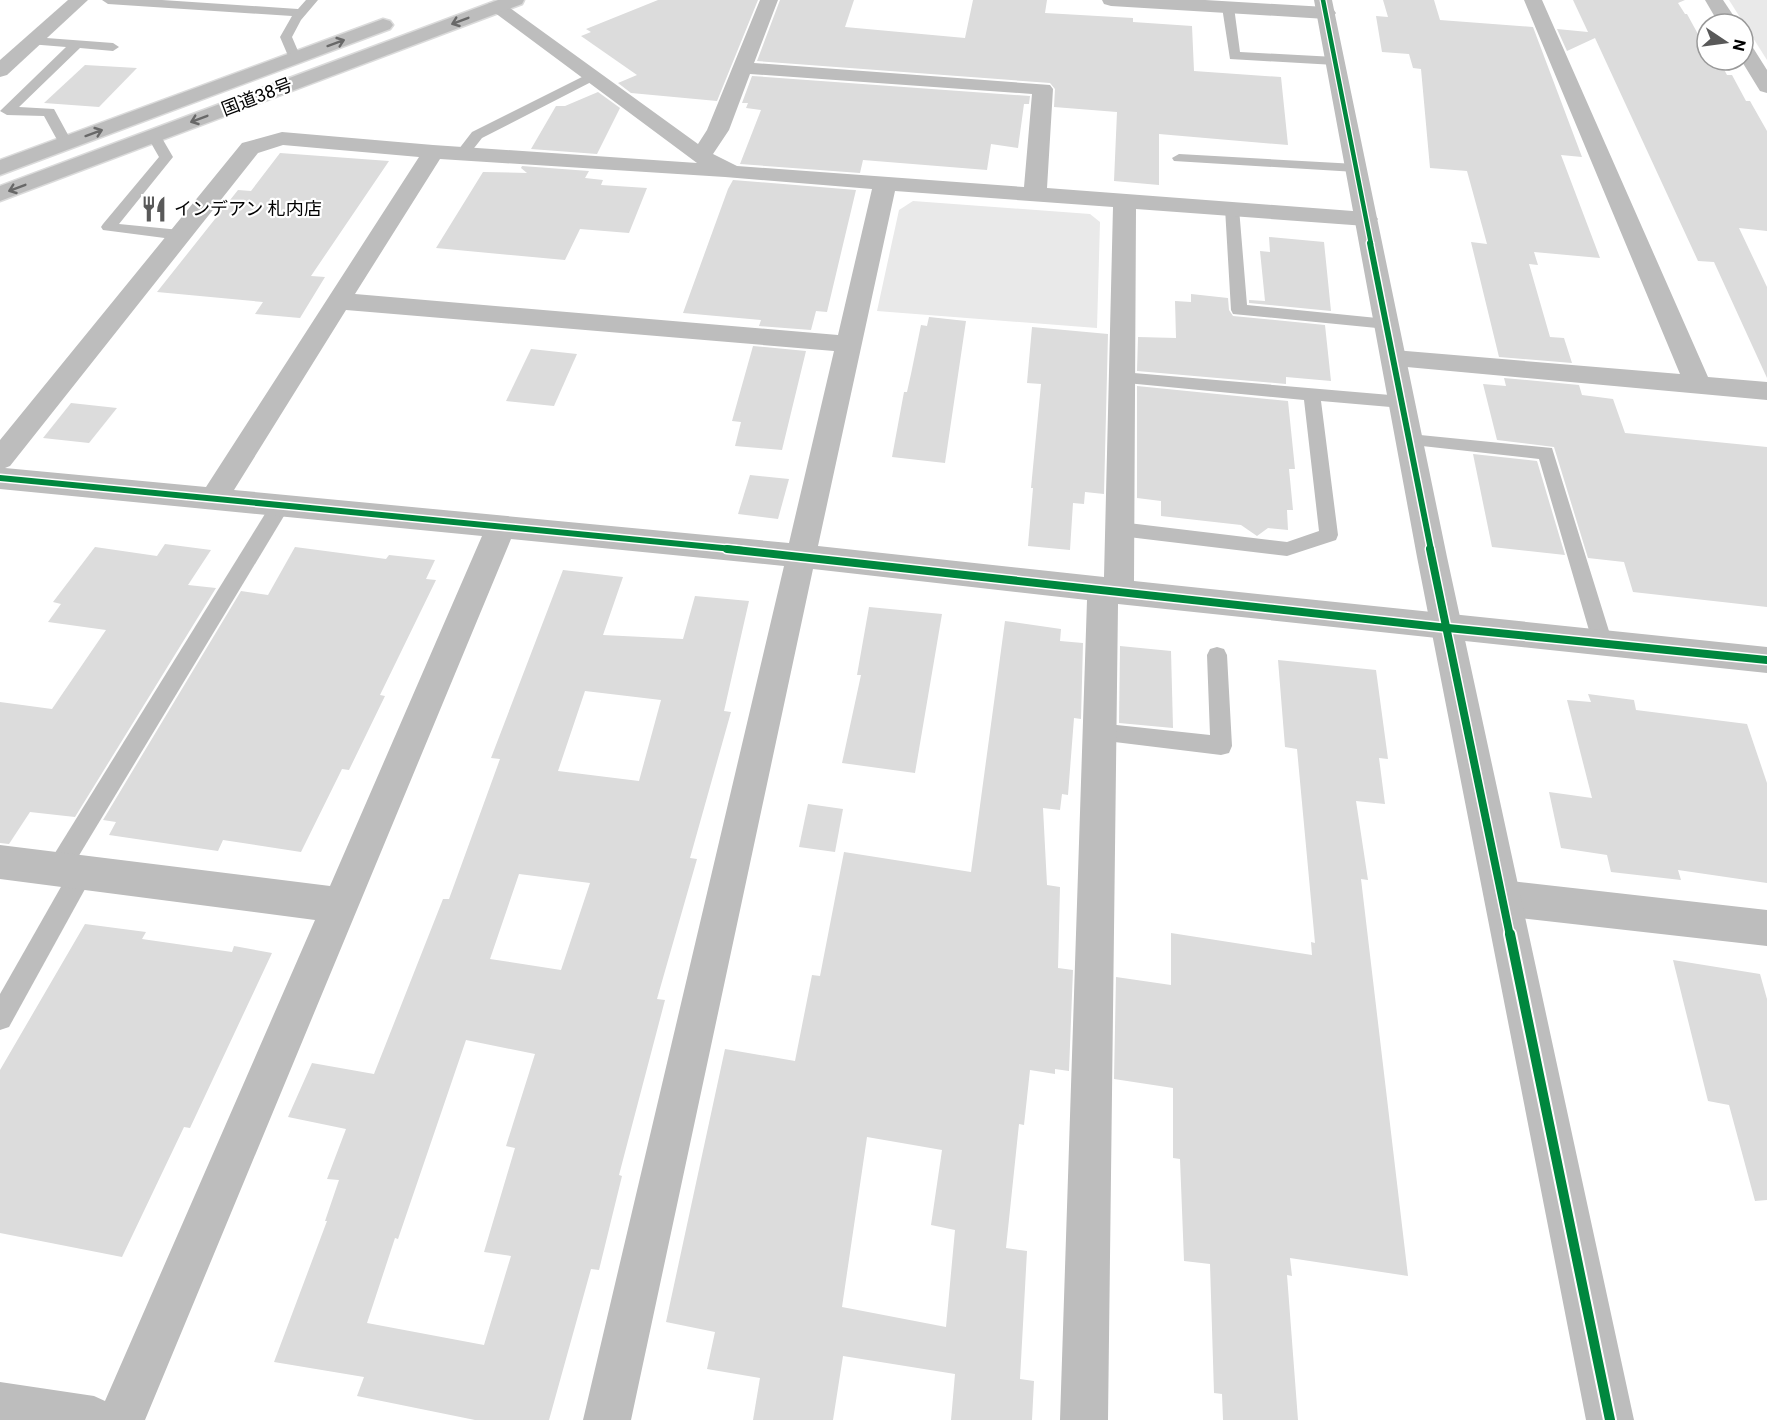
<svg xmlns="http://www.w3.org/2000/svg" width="1767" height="1420" font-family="Roboto,'Noto Sans JP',sans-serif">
	<rect width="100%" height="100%" fill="#fff"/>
	<g fill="#e9e9e9">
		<path d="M1729,0H1767V60Z"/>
		<path d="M913,201L1090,214L1100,222L1097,328L877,311L899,210Z"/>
	</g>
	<g fill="#dcdcdc" fill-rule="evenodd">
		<path d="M658,0H758L717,101L631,93L618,83L637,75L581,36L591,32L586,29Z"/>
		<path d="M780,0H854L845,27L965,38L973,0H1047L1045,13L1133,18V22L1192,26L1194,71L1281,77L1288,145L1159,134V185L1114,181L1117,112L1054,107L1055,89L1050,83L757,61Z"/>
		<path d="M1383,0H1434L1440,20L1533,27L1582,157L1561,155L1600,258L1534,252L1538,265L1529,264L1550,337L1564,338L1572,363L1499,357L1471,242L1487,244L1467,171L1430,168L1421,69L1413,68L1409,54L1382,52L1376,16L1388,17Z"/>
		<path d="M1573,0H1685L1678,3L1685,14H1687L1699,36L1707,38V60H1719L1727,75H1732L1746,101H1750L1767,131V231L1739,228L1767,287V378L1714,262L1698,261L1595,38L1567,51L1557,29L1588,32Z"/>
		<path d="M85,65L137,68L99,107L44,103Z"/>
		<path d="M752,76L1030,96L1029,104H1024L1018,148L991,144L987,170L863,160L860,173L740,164L761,110L746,108L748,103H742Z"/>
		<path d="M598,92L620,108L597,154L531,149L556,106H565Z"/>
		<path d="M280,153L389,161L311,276L325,277L300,318L255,314L263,302L157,292L238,190L251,191Z"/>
		<path d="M522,166L589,171L585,178L603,180L601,185L647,188L629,233L580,229L565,260L436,248L483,172L527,173L521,168Z"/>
		<path d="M733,180L856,190L827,312L816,311L811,330L759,326L761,320L683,313L728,189Z"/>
		<path d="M1269,237L1324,242L1331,311L1249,303V300L1265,301L1260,251L1270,252Z"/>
		<path d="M1191,294L1228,298L1229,310L1233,316L1325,325L1331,381L1286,377V384L1137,371L1138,337L1176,338L1175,301L1191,302Z"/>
		<path d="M929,317L966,321L945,463L892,457L904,392H907L911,374L921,325L927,326Z"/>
		<path d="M1032,327L1108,334L1104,494L1085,492L1084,504L1073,503L1070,550L1028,546L1033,488H1031L1041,384L1027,383Z"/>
		<path d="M753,346L806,351L782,450L735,446L741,422L732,421Z"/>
		<path d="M531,349L577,354L554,406L506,401Z"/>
		<path d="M1504,378L1579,385L1582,395L1613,399L1625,433L1767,447V607L1633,592L1624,562L1588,558L1554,447L1497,440L1483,384L1506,386Z"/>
		<path d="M1137,386L1288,401L1295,469H1289L1293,510H1287L1288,530L1268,528L1257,536L1241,525L1161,516V501L1137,498Z"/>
		<path d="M71,403L117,408L89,443L43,438Z"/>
		<path d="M1473,454L1537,461L1565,555L1492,547Z"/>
		<path d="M750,475L789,479L778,519L738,514Z"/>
		<path d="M165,544L211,550L188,585L216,588L75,817L30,812L9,844L0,843V702L52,709L106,630L48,622L61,604L53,602L95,547L157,556Z"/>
		<path d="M295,547L386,559L389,555L435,560L426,579L436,580L380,695L385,696L349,770L342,769L301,852L223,840L218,851L109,835L116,822L103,820L241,591L268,595Z"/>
		<path d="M563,570L623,577L603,635L683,639L695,596L749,601L724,711L731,712L690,858L697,859L657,999L665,1000L619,1175L622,1176L599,1270L591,1269L549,1420H475L357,1396L364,1377L274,1362L327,1221H325L339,1180L327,1179L346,1129L288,1117L312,1063L374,1074L443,899H449L500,759L491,758ZM585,691L661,700L639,781L558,771ZM519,874L590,883L561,970L490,959ZM466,1040L535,1054L506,1146L515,1148L484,1252L511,1256L484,1345L367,1323L395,1238L398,1239Z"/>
		<path d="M869,607L942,614L915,773L842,763L861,675H857Z"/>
		<path d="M1005,621L1061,629L1060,641L1083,643L1081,719L1074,718L1068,795L1062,794L1060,810L1043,808L1047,885L1060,887L1058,968L1073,970L1069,1071L1055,1069V1074L1030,1070L1024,1125L1019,1124L1006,1248L1027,1251L1020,1379L1034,1381L1032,1420H951L955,1374L843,1356L833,1420H753L760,1378L707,1369L715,1332L666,1322L725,1049L795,1061L812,975L820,976L844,852L971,872ZM867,1137L942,1150L931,1225L955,1230L946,1327L842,1307Z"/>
		<path d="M1120,646L1171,651L1173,728L1119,723Z"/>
		<path d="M1278,660L1376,670L1388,759L1379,758L1385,804L1356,801L1368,880L1361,879L1408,1276L1290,1258L1292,1276L1287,1275L1298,1420H1223L1222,1394L1214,1393L1210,1264L1184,1261L1180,1159L1173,1158V1088L1114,1079L1116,977L1171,985V933L1312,955L1311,942L1315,943L1297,749L1285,747Z"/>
		<path d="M1588,694L1634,700L1636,710L1747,724L1767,783V883L1678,870L1681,880L1611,872L1607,855L1561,848L1549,792L1592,798L1567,700L1591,702Z"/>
		<path d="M808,804L843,809L835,852L799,847Z"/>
		<path d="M85,924L146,932L142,939L232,952L234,946L272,953L190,1128L184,1127L122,1257L0,1233V1070Z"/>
		<path d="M1673,960L1760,974L1767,999V1200L1755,1201L1729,1105L1708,1101Z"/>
	</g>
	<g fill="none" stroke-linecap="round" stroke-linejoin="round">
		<g stroke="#dbdbdb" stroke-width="3">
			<g id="trunk">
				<path d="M498,0H524L522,4L0,201V186Z"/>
				<path d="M383,19L390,21L393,25L390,29L0,175V160Z"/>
			</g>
		</g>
		<g fill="#bdbdbd" fill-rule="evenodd">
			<path d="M102,0H162L298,9L306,0H318L301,20L292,37L301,58L295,62L289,58L280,37L292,16L108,4Z"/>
			<path d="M1228,3L1234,7L1240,52L1335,57L1341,61L1335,65L1230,59L1222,7Z"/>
			<path d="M33,37L113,43L119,47L113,51L80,48L19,107L54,109L73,144L71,147H61L44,116L7,115L0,111L66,47L29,44L27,41L29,38Z"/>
			<path d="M590,73L595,74L596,77L595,80L482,138L467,157L462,158L455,154L472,132Z"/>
			<path d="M154,132L159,133L173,157L119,224L180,230L187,235L180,240L103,230L101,227L103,224L159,157L147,136Z"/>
			<path d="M1179,154L1356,164L1363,168L1356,172L1174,161L1172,158Z"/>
			<path d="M1232,204L1239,208L1247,305L1387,319L1393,320L1395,324L1393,328L1387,329L1233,314L1231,310L1225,208Z"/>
			<path d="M1122,372L1402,396L1408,398L1411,402L1408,406L1402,408L1321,401L1338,535L1336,540L1287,556L1120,536L1113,534L1111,529L1113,524L1120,522L1287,542L1319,531L1304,400L1116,382L1114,378L1116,374Z"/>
			<path d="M1410,434L1552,448L1613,644L1610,650L1603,652L1596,650L1593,644L1539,459L1404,444L1401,440L1404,436Z"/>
			<path d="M280,499L287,501L289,506L287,511L66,877L58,880L50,877L46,869L50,861L273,501Z"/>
			<path d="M1217,647L1224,649L1227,655L1232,746L1229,753L1221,755L1090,739L1087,732L1090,725L1098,723L1210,735L1207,655L1210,649Z"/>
			<path d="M82,861L90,864L94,872L90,880L9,1027L0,1030V994L74,864Z"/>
		</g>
		<g fill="#bdbdbd" fill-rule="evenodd">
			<path d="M68,0H88L7,75L0,77V60Z"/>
			<path d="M760,0H778L754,63L1050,85L1053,89L1047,188L1366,212L1374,214L1378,219L1374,224L1366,226L1136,209L1134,581L1767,647V673L1118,604L1108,1420H1060L1087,600L813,569L631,1420H583L784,566L511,539L145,1420H0V1382L94,1396L105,1401L315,920L0,879V845L330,886L482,536L0,489V440L242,143L282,132L433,145L697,163L487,7L489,3H503L698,144L707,130ZM750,74L1032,94L1024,187L737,166L713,154L729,130ZM283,145L419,157L206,487L5,468L10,466L258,153ZM440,159L725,177L872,189L838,335L355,294ZM895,191L1113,207L1104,577L818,546ZM346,310L834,351L789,543L234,490Z"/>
			<path d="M1102,0H1205L1326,7L1333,9L1336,13L1333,17L1326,19L1111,6L1104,4Z"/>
			<path d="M1524,0H1542L1708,377L1767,382V400L1385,365L1381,359L1385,353L1394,350L1680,374Z"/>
			<path d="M1705,0H1723L1739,24H1719Z"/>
			<path d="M1743,41L1750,43L1767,70V93L1760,91L1741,60H1743Z"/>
			<path d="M1502,880L1767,910V946L1502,916L1489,911L1484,898L1489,885Z"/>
		</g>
		<path fill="#bdbdbd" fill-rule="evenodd" d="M1314,0H1332L1447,557L1634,1420H1586L1417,557Z"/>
		<use href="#trunk" fill="#bdbdbd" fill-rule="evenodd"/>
		<g stroke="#fff" stroke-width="7">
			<path id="cycleway-far3" d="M1323,0L1371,244"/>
		</g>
		<g stroke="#fff" stroke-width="9">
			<g id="cycleway-far2">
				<path d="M1370,243L1431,550"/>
				<path d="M0,478L743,550"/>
			</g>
		</g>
		<g stroke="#fff" stroke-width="11">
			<g id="cycleway-far1">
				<path d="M727,549L1448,628L1767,660"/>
				<path d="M1430,549L1510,936"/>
			</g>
		</g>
		<g stroke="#fff" stroke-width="14">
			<path id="cycleway" d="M1510,934L1610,1420"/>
		</g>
		<use href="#cycleway-far3" stroke="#00873e" stroke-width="4.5"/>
		<use href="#cycleway-far2" stroke="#00873e" stroke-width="6"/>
		<use href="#cycleway-far1" stroke="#00873e" stroke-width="8"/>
		<use href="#cycleway" stroke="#00873e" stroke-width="10"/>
	</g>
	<defs><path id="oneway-shaft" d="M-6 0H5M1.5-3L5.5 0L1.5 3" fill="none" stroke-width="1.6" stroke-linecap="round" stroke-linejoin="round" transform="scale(1.5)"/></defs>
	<g stroke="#686868">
		<use href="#oneway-shaft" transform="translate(460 21) rotate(159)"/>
		<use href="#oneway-shaft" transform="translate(336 43) rotate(-20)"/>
		<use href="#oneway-shaft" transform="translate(199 119) rotate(159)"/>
		<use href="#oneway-shaft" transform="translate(94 133) rotate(-20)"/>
		<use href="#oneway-shaft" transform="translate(17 188) rotate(159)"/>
	</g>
	<defs>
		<g id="restaurant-bare" transform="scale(2.07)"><path d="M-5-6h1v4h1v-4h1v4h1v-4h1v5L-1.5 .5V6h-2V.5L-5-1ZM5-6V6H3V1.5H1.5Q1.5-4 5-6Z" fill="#595959" stroke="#fff" stroke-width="2.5" paint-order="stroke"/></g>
	</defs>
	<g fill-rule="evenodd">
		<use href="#restaurant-bare" x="154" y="209"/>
	</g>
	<g text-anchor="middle" stroke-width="4.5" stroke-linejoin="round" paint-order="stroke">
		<g font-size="18" fill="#000" stroke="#fff">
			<text transform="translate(257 97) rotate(-21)" y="6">国道38号</text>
		</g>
		<g font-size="18" fill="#000" stroke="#fff" text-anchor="start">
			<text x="174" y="215">インデアン 札内店</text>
		</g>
	</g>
	<g transform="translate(1725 42) rotate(103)"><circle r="28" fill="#ffffff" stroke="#999999" stroke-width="1.5"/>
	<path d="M0-4.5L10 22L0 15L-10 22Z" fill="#595959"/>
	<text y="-9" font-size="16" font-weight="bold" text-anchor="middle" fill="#000000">N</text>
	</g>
</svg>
